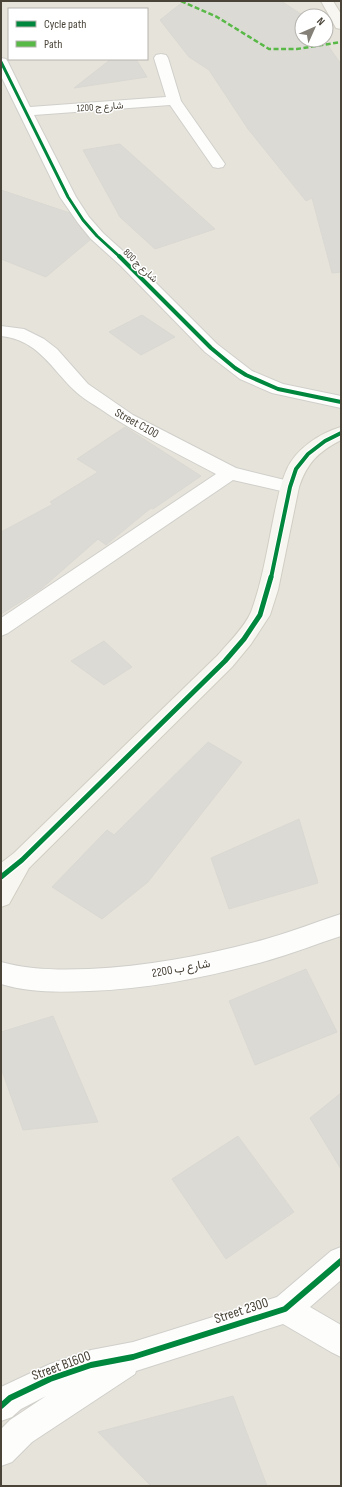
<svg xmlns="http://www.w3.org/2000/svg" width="342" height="1487" font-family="'Sofia Sans Condensed',Vazirmatn,sans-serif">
	<rect width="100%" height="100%" fill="#f2f1ed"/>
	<path fill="#e6e3da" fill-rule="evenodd" d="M1,1H341V1486H1ZM9,9H147V59H9ZM302,16H326V40H302Z"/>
	<g fill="#dcdad5" stroke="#dad8d2">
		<path d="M184,1H281L304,16H302V40H324L341,64V272L332,273L312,198L306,201L248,129L209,70L189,57L160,20Z"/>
		<path d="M111,59H136L147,77L74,88Z"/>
		<path d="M120,144L215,229L155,249L120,217L83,150Z"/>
		<path d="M1,190L70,213L90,240L46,277L1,259Z"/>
		<path d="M142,315L175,337L141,355L109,332Z"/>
		<path d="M125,427L201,476L153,509L151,508L106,545L98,539L41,589L1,614V532L53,504L50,502L98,472L77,459Z"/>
		<path d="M104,641L132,667L104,685L71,661Z"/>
		<path d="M208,742L242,762L148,882L102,919L52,887L107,830L114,835Z"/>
		<path d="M299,819L318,883L229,909L211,858Z"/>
		<path d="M306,969L337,1032L255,1065L229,1001Z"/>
		<path d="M53,1016L98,1122L23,1130L1,1068V1032Z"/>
		<path d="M341,1093V1169L310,1118Z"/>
		<path d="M238,1136L294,1212L226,1259L172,1179Z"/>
		<path d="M233,1396L267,1486H151L98,1432Z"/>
	</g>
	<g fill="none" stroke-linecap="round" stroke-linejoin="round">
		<g stroke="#d0cfca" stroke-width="2">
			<g id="street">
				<path d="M161,54L166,55L168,58L181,101L225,164L223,167L218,168L213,167L170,105L34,115L76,197L89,217L103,233L133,260L217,344L252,371L283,384L341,396V408L272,393L240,379L205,352L121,266L91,239L78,223L60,197L1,76V58L6,59L8,62L30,107L166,97L154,58L156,55Z"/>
				<path d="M1,326L24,329L44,339L57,349L88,384L133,415L236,468L297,483L299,487L297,491L290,493L233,480L8,633L1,636V618L216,474C177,453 136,434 99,408C91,403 81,397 74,390C50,367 38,340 1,336Z"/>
				<path d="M341,914V936C316,944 291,954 266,961C208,977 149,989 89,991C59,992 30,993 1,984V962C30,970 59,970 89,969C149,966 208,955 266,939C291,932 316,922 341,914Z"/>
				<path d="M341,1247V1280L310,1307L341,1325V1357L331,1352L283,1324L136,1371L135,1374L32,1442L12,1462L1,1466V1429L10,1420L46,1396L21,1409L12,1417L1,1421V1387L50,1364L91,1350L133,1342L277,1297L331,1251Z"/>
			</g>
		</g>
		<g stroke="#d1cec4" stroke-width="2">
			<g id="secondary">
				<path d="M321,1H333L341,14V29L336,28Z"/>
				<path d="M341,427V440C318,452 307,463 299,487L278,590L270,615L251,644L232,667L29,868L9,904L1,907V863L14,853L218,655C229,642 244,628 251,612C263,580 268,544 275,511C278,497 281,482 287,469C296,449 320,433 341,427Z"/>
			</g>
		</g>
		<use href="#street" fill="#fdfdfc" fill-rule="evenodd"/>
		<use href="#secondary" fill="#f7f6f0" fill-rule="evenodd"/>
		<path stroke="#58b947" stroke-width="2.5" stroke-dasharray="5 2.5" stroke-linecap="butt" d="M181,1L217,17L269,49H297L341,42"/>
		<g stroke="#fff" stroke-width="4.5">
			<path id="cycleway-far3" d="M1,62L68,197L83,220L97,236L120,257"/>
		</g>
		<g stroke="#fff" stroke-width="6">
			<g id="cycleway-far2">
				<path d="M119,256L211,348L235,368L246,375L278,389L341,402"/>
				<path d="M271,578L290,487L296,469L308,454L325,441L341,433"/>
			</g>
		</g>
		<g stroke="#fff" stroke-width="8">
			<path id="cycleway-far1" d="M1,877L22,860L225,661L244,639L260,615L271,577"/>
		</g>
		<g stroke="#fff" stroke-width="9">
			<path id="cycleway" d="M1,1406L10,1398L50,1379L91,1365L133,1357L285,1309L341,1261"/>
		</g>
		<use href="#cycleway-far3" stroke="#00873e" stroke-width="3"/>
		<use href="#cycleway-far2" stroke="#00873e" stroke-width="4"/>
		<use href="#cycleway-far1" stroke="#00873e" stroke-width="5"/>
		<use href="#cycleway" stroke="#00873e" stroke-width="6"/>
	</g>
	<g text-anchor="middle" stroke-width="3" stroke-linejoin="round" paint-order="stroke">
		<g font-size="10" fill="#494338" stroke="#fff">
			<text transform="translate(100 106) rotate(-4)" y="4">شارع ج 1200</text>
			<text transform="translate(141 265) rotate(44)" y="4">شارع ج 800</text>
		</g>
		<g font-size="12" fill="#494338" stroke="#fff">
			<text transform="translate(137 423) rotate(29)" y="4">Street C100</text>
			<text transform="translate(181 968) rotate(-10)" y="4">شارع ب 2200</text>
		</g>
		<g font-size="14" fill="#494338" stroke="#fff">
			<text transform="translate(241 1310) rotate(-18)" y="5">Street 2300</text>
			<text transform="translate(61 1365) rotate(-20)" y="5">Street B1600</text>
		</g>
	</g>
	<rect width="342" height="1487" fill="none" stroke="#494338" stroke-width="4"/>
	<rect x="8" y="8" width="140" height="52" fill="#ffffff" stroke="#b6b4af"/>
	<rect x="16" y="21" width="20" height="6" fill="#00873e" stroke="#b6b4af"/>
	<text x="44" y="28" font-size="12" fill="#494338">Cycle path</text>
	<rect x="16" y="41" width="20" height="6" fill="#58b947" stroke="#b6b4af"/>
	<text x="44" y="48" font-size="12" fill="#494338">Path</text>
	<g transform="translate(314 28) rotate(45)"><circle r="19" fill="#ffffff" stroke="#b6b4af"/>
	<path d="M0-3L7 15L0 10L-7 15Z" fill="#848077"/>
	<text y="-6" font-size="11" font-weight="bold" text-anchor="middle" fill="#494338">N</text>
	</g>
</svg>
